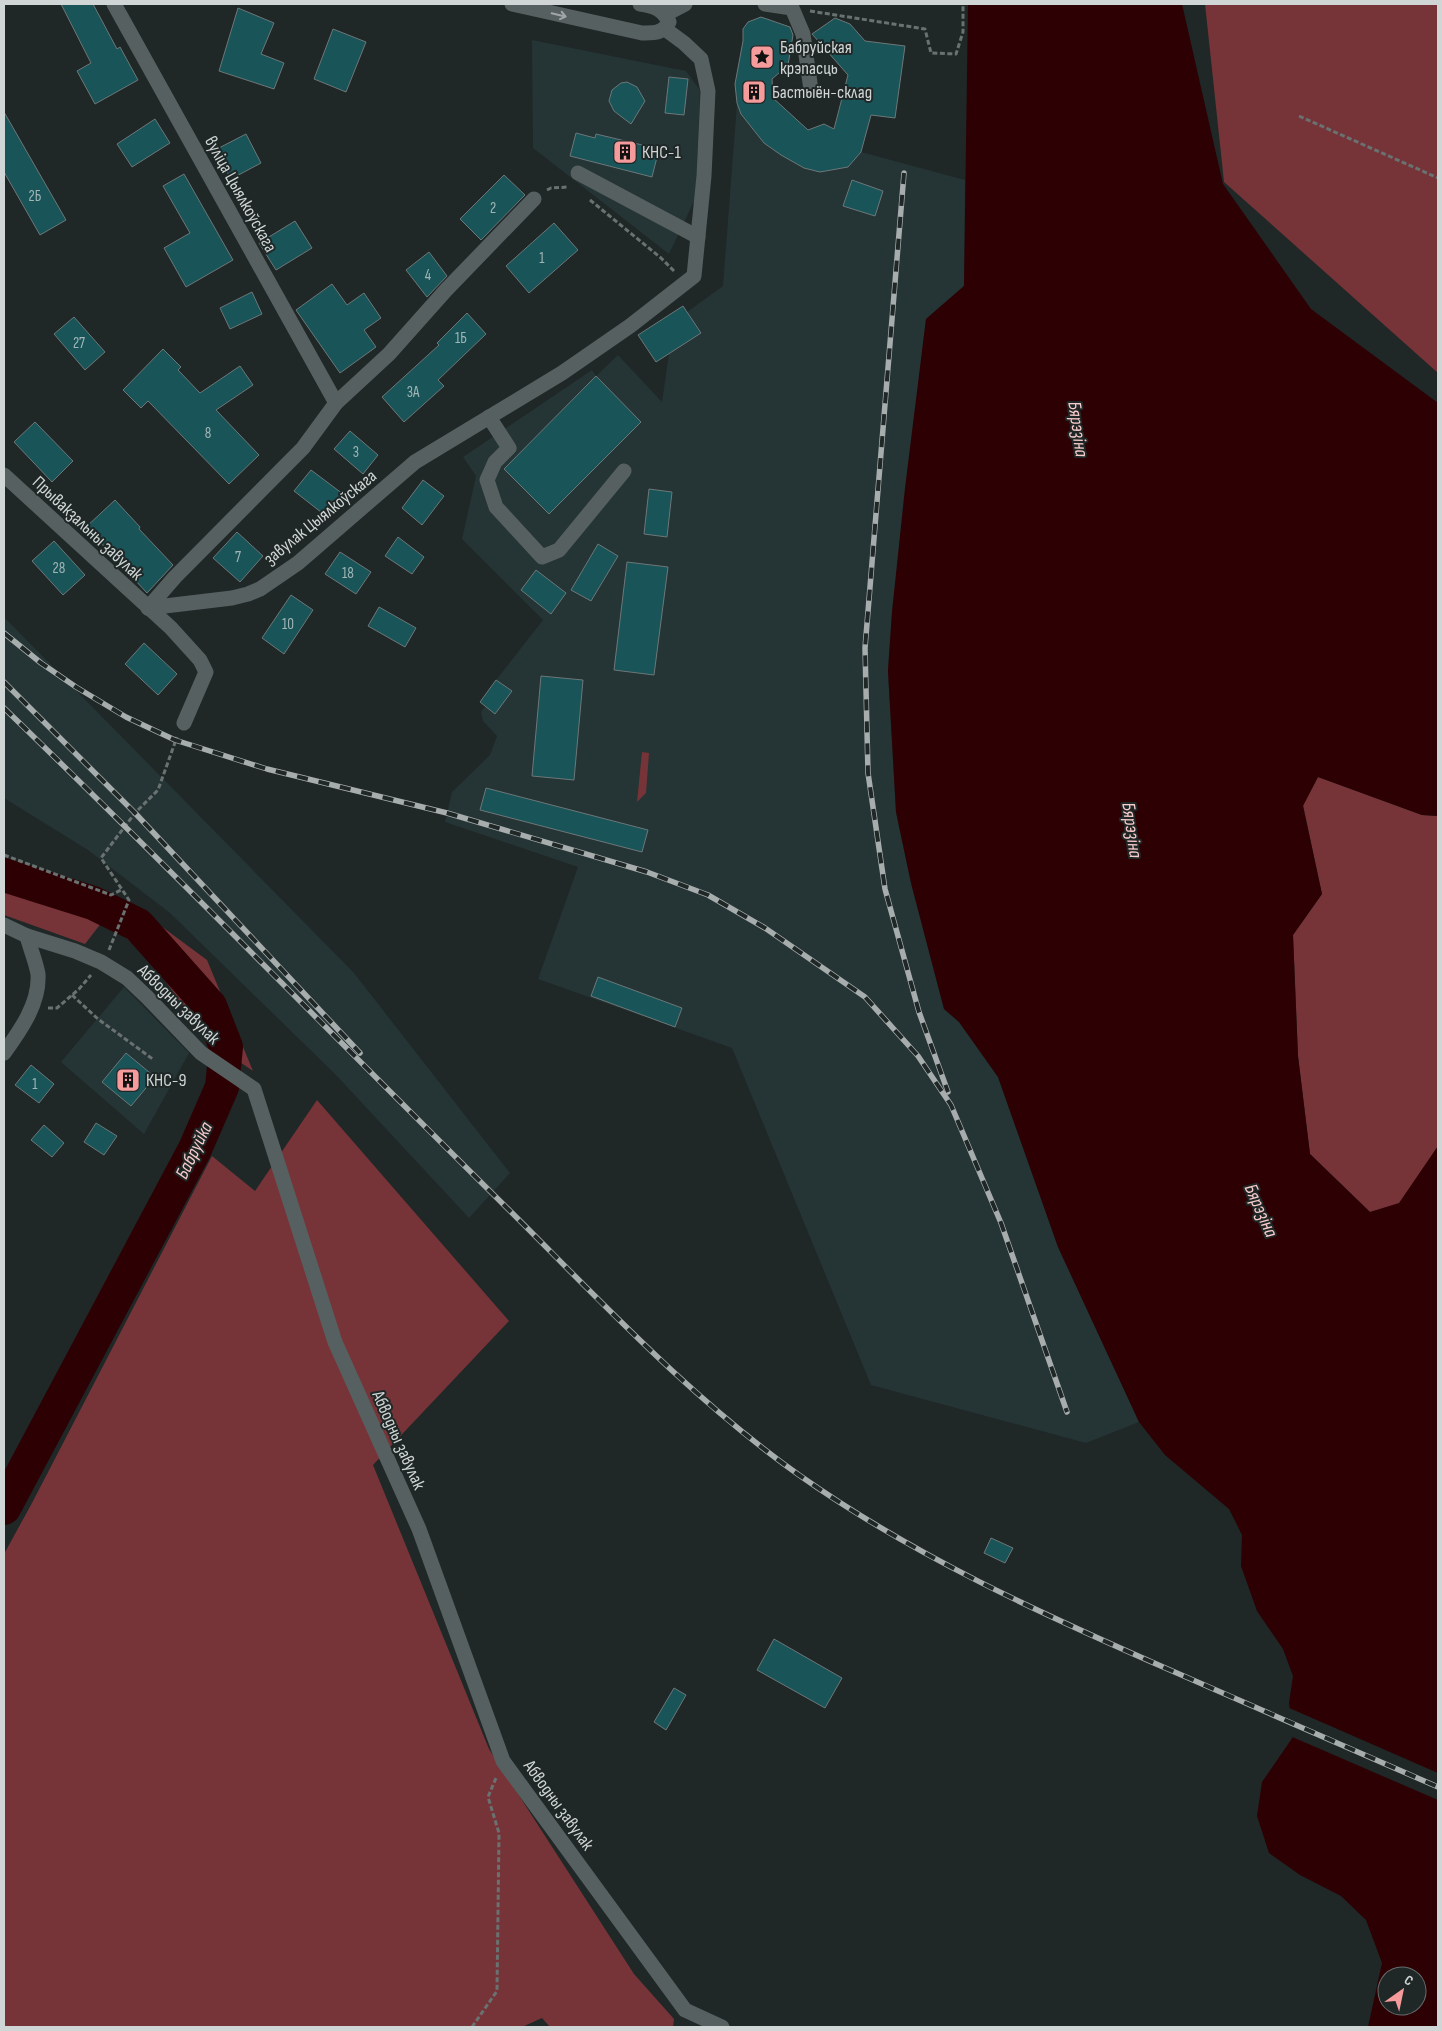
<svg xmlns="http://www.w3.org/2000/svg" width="1442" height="2031" font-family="'Sofia Sans Condensed',sans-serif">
	<rect width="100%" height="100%" fill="#1f2727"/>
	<g fill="#253435">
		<path d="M532,40L686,71L700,90L696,197L669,254L533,148Z"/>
		<path d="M737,103L741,114L764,143L839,169L861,152L965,180L964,286L926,319L892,612L888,670L896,812L911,883L944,1009L959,1022L998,1077L1058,1247L1139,1422L1086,1443L871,1385L732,1048L538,979L578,867L445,822L452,792L490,755L497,736L483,721L481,712L485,706L495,713L511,691L496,680L543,620L462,539L476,476L463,457L592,370L596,376L618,355L662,402L669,354L656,362L638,335L687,312L723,286Z"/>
		<path d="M4,617L354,973L510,1173L469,1218L336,1075L170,913L88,850L4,798Z"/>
		<path d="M124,987L189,1053L144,1134L61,1062Z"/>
	</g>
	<g fill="#763438">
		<path d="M1205,4H1438V373L1224,182Z"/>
		<path d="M642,752L649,753L646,793L637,802Z"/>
		<path d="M1318,777L1422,815L1438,816V1146L1399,1204L1370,1212L1310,1154L1298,1056L1293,935L1322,894L1303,805Z"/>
		<path d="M4,866L142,912L207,960L253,1071L206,1039L143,949L102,922L85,944L4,915Z"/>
		<path d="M317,1100L509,1321L373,1465L489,1749L634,1974L674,2019L673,2027H550L542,2018L522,2027H4V1554L32,1503L212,1156L255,1191Z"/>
	</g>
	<path fill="#2d0004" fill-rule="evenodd" d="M968,4H1182L1223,184L1311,309L1438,403V816L1422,815L1318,777L1303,806L1322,894L1293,935L1298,1056L1310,1154L1370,1212L1399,1203L1438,1146V2027H1368L1382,1963L1366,1920L1341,1896L1300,1875L1269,1853L1257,1816L1262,1782L1293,1737L1289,1703L1293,1676L1283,1649L1257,1611L1241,1566L1242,1535L1229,1509L1165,1455L1139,1422L1058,1247L998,1077L959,1022L944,1009L911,883L896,812L888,671L892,612L905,488L926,319L964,286ZM1387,1976H1417V2006H1387Z"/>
	<path fill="#1f2727" d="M1287,1707L1438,1773V1800L1290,1736Z"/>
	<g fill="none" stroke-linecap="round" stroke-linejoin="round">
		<path stroke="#2d0004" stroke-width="34" d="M4,875L93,903L138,925L210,1006L226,1047L222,1087L195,1149L4,1508"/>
	</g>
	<g fill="#185458" stroke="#6e7778">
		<path d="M61,4H93L117,49L120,47L138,80L95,104L77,71L91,63Z"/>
		<path d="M238,8L274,23L261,54L284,63L274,89L219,71Z"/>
		<path d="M761,17L790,27L793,35L788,65L772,79L773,98L808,130L824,124L834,129L848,75L812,34L835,18L850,24L865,41L905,46L895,118L871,115L861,152L848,167L820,172L804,168L781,155L764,143L741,114L737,103L735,84L743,41V29L748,22Z"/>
		<path d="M333,29L366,42L346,92L314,79Z"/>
		<path d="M669,77L688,79L684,115L665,113Z"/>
		<path d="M627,82L637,87L645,101L631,124L614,111L609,101L612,90L621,83Z"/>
		<path d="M4,112L66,220L40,235L4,172Z"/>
		<path d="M155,119L170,143L132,167L117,144Z"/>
		<path d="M576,133L595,138L596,134L659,149L652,177L570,156Z"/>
		<path d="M246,134L261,163L231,179L215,150Z"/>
		<path d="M184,174L233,260L186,287L164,248L190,233L163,186Z"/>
		<path d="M504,175L525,195L481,240L460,219Z"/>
		<path d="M852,180L883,191L875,216L843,206Z"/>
		<path d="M295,221L312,248L276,270L259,243Z"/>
		<path d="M554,223L578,250L529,293L506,266Z"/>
		<path d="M429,252L447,276L427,297L406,270Z"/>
		<path d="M332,284L347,305L364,293L381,318L364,330L376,347L340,373L296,310Z"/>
		<path d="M252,292L262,314L230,329L220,308Z"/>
		<path d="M683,306L701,333L656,362L638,335Z"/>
		<path d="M467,313L486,334L438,380L444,386L404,422L382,397L439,345L437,343Z"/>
		<path d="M74,317L105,352L85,370L54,334Z"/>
		<path d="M163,349L181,367L178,370L200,393L240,366L253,385L216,410L259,455L229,484L148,401L141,408L123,390Z"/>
		<path d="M596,376L641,422L549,514L504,469Z"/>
		<path d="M35,422L73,461L52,482L14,442Z"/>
		<path d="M350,431L378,455L363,474L334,449Z"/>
		<path d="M311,470L343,494L326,516L294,491Z"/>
		<path d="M423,480L444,496L422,525L402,508Z"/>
		<path d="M649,489L672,492L667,537L644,534Z"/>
		<path d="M115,500L140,527L139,529L173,565L147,593L86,527Z"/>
		<path d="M237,532L263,556L240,582L213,558Z"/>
		<path d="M398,537L424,557L412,574L385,556Z"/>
		<path d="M54,541L85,575L63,595L32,561Z"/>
		<path d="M598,544L618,556L591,601L571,590Z"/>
		<path d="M340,552L371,572L356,594L325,574Z"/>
		<path d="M627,562L668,567L654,675L614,670Z"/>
		<path d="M536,570L566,593L551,614L521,590Z"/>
		<path d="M291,595L313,610L284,654L262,638Z"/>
		<path d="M379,607L416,628L405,647L368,626Z"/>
		<path d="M144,643L177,674L158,695L125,664Z"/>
		<path d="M541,676L583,680L574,780L532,776Z"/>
		<path d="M496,680L512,691L495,714L480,702Z"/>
		<path d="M486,788L648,830L642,852L480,810Z"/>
		<path d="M598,977L682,1008L675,1027L591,996Z"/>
		<path d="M126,1053L155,1077L131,1106L102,1082Z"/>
		<path d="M31,1065L54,1084L39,1103L15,1085Z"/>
		<path d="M96,1123L117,1136L104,1155L84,1142Z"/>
		<path d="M44,1125L64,1143L52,1157L31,1140Z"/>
		<path d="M991,1538L1013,1548L1005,1563L984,1553Z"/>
		<path d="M774,1639L842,1678L825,1708L757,1670Z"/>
		<path d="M674,1688L686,1695L666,1730L654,1722Z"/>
	</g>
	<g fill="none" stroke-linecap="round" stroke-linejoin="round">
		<g stroke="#6a7171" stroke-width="3" stroke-dasharray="5 2.5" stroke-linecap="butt">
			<path d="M810,11L925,29L931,53L956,54L963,32V4"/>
			<path d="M1299,116L1438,178"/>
			<path d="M547,190L551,188L568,187"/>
			<path d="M590,200L661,258L675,272"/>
			<path d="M4,855L111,895L121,890"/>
			<path d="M109,950L129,900L101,858L135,813L158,790L177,737"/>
			<path d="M72,995L98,1019L154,1060"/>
			<path d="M48,1008H57L79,989L91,975"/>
			<path d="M472,2027L497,1991L499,1833L488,1797L496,1778"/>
		</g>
		<g stroke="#576061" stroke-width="15">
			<path d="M114,4L336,403"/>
			<path d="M512,4L642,33C654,33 662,34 669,22C663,9 654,6 640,4"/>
			<path d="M765,4L792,8L803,34L811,90"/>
			<path d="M666,5V14L685,4"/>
			<path d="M578,173L698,237"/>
			<path d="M489,417L509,448L495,462L487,480L496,507L542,557L559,550L624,471"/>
			<path d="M4,475L171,628L200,660L206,672L184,723"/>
			<path d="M148,608L232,598L248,594L260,589L298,563L415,462L562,373L630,326L694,276L704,176L708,91L701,59L684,43L665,29"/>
			<path d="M148,608L175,577L303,448L336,403L389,354L446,290L534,199"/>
			<path d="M4,925L27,936L75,951L101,962L127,978L147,997L201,1053L254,1089L335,1342L419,1529L503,1761L685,2010L722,2027"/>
			<path d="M4,1053C20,1031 40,1003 38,974C36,962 30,948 27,936"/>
		</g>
		<g stroke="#a7acac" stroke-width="5.5">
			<g id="rail">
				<path d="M904,173L865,648L868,773L885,889L919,1012L948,1092"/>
				<path d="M4,633L41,663L76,687L126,717L175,740L267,769L447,813L647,872L708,895L765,928L865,997L918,1056L951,1105L1001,1223L1067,1412"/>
				<path d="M4,682L135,813L360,1053"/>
				<path d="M4,708C173,871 336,1039 503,1204C598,1298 689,1397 799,1475C914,1556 1042,1614 1170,1670C1260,1709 1349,1748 1438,1787"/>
			</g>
		</g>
		<use href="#rail" stroke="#1f2727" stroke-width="4" stroke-dasharray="11" stroke-linecap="butt"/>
	</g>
	<defs><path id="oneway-shaft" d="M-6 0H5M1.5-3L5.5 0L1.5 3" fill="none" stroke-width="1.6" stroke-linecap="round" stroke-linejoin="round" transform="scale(1.25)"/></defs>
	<use stroke="#a0a6a7" href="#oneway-shaft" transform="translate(559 15) rotate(13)"/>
	<defs>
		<g id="sight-square" transform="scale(1.25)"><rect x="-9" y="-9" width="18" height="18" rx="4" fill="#f59b9c" stroke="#1f2727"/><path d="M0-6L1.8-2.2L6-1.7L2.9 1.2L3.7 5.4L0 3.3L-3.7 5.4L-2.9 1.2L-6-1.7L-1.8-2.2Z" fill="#111"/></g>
		<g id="building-square" transform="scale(1.25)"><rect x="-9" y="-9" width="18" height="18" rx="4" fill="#f59b9c" stroke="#1f2727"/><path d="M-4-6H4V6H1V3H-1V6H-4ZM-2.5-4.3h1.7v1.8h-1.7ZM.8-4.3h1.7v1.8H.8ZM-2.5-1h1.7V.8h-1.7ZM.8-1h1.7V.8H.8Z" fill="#111"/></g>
	</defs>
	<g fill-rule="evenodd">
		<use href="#sight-square" x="762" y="57"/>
		<use href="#building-square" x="754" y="92"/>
		<use href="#building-square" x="625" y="152"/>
		<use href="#building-square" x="128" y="1080"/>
	</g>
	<g text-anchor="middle" stroke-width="4" stroke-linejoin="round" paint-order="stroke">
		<g font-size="15" fill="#a2b5b6">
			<text x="35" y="201">2Б</text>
			<text x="493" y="213">2</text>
			<text x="542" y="263">1</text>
			<text x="428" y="280">4</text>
			<text x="461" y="343">1Б</text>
			<text x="79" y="348">27</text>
			<text x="413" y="397">3А</text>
			<text x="208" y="438">8</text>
			<text x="356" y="457">3</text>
			<text x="238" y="562">7</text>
			<text x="59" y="573">28</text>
			<text x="348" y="578">18</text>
			<text x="288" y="629">10</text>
			<text x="35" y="1089">1</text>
		</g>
		<g font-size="18" fill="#d0d5d5" stroke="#1f2727" text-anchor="start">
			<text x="780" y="53">Бабруйская<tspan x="780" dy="21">крэпасць</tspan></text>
			<text x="772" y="98">Бастыён-склад</text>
			<text x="642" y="158">КНС-1</text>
			<text x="146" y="1086">КНС-9</text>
		</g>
		<g font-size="18" fill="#d0d5d5" stroke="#1f2727">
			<text transform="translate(241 194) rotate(61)" y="6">вуліца Цыялкоўскага</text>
			<text transform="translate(320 517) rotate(-39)" y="6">завулак Цыялкоўскага</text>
			<text transform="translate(88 528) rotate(43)" y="6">Прывакзальны завулак</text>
			<text transform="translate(179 1004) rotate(44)" y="6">Абводны завулак</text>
			<text transform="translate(399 1440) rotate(66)" y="6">Абводны завулак</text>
			<text transform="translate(559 1805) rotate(54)" y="6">Абводны завулак</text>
		</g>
		<g font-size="19" font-style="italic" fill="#f9cbcb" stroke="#1f2727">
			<text transform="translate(1079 429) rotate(82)" y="7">Бярэзіна</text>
			<text transform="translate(1133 830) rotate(82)" y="7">Бярэзіна</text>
			<text transform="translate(193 1150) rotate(-64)" y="7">Бабруйка</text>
			<text transform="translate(1262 1210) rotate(66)" y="7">Бярэзіна</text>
		</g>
	</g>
	<rect width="1442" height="2031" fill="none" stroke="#d0d5d5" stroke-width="10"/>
	<g transform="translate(1402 1991) rotate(33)"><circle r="24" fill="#1f2727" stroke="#666d6d"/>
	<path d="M0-4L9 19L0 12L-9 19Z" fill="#f59b9c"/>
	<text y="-8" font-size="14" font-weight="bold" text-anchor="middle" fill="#d0d5d5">С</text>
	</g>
</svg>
